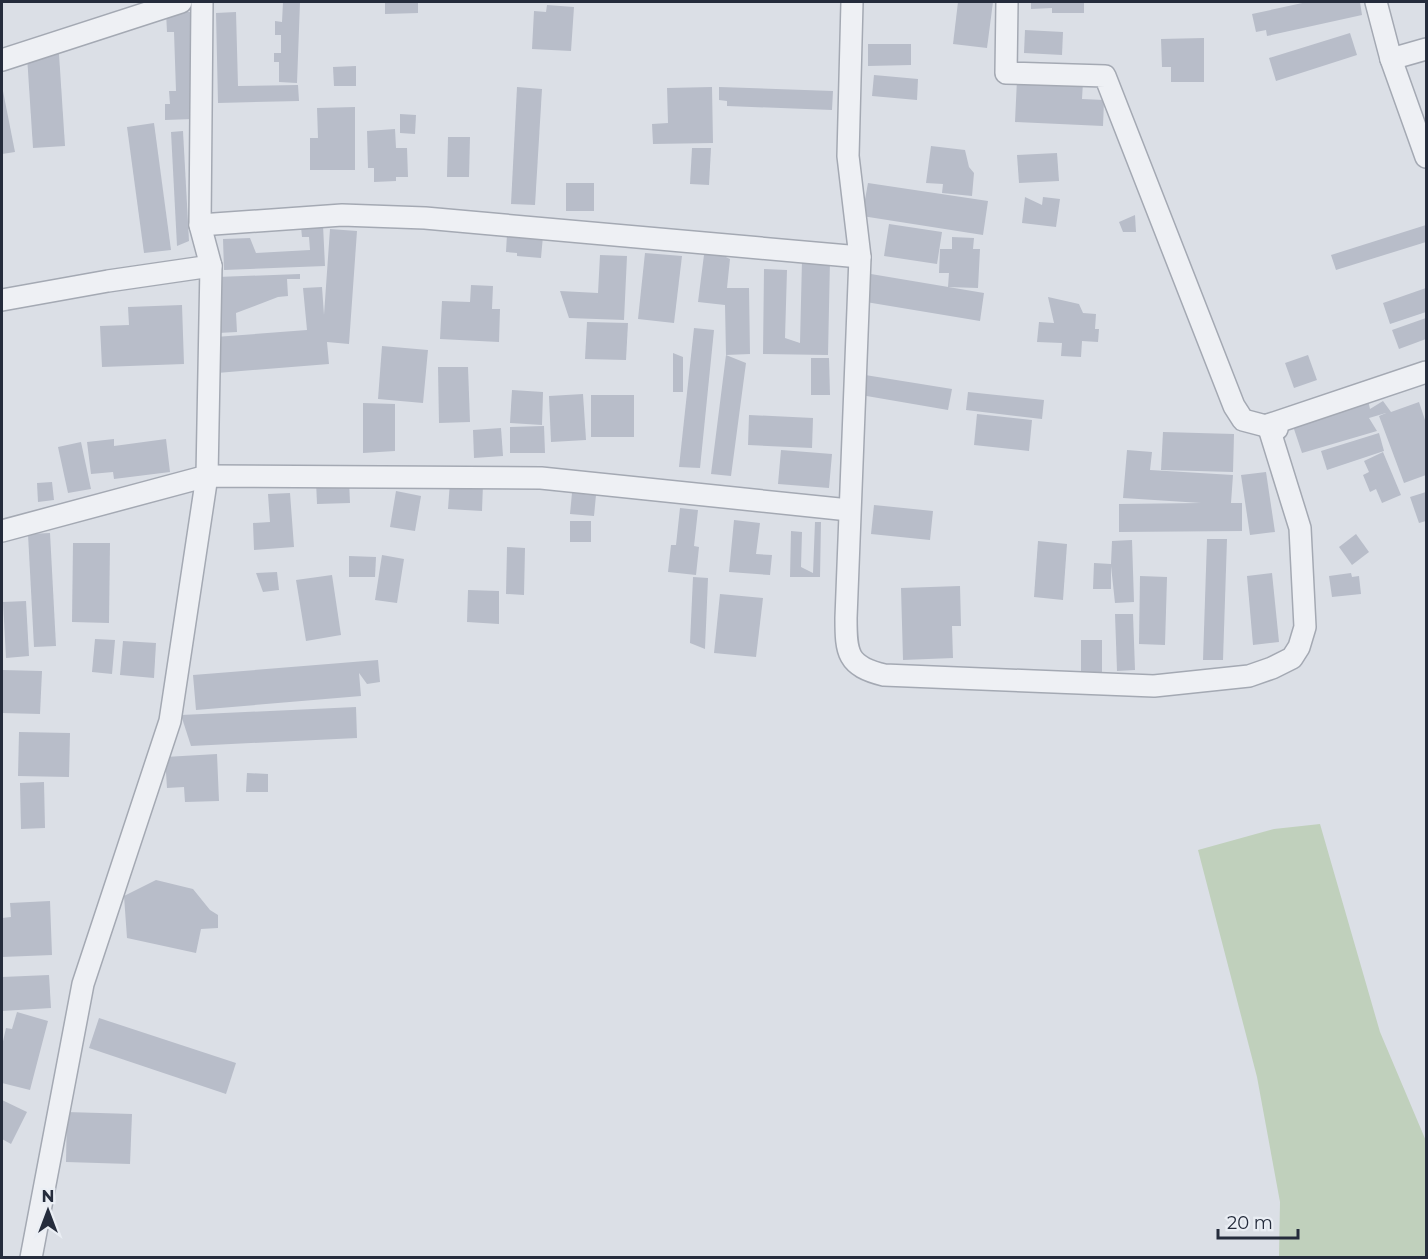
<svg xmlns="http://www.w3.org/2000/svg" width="1428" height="1259" font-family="Montserrat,sans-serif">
	<rect width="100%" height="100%" fill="#dbdfe6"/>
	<path fill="#c0d0bc" d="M1320,824L1380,1032L1426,1141V1257H1279L1280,1202L1257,1077L1198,850L1274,829Z"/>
	<g fill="#b8bdc9">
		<path d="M283,2H300L297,83L279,82V62H274V53H281V35H275V21L282,22Z"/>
		<path d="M385,2H418V13L385,14Z"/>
		<path d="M958,2H993L987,48L953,44Z"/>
		<path d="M1031,2H1084V13H1052V8L1031,9Z"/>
		<path d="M1307,2H1360L1362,15L1267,36L1266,30L1256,32L1252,14Z"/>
		<path d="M547,5L574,7L571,51L532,49L534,11L546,12Z"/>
		<path d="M166,12H191L193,119L165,120V104H170L169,91H176L174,32H167Z"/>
		<path d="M236,12L238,86L298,85L299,101L218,103L216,13Z"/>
		<path d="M1025,30L1063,32L1062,55L1024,53Z"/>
		<path d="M1350,33L1357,55L1276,81L1269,58Z"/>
		<path d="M1204,38V82H1171V67H1162L1161,39Z"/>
		<path d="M868,44H911V65L868,66Z"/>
		<path d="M59,54L65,146L33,148L27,56Z"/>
		<path d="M356,66V86H334L333,67Z"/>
		<path d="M874,75L918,79L917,100L872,96Z"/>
		<path d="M1017,79L1083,82L1082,99L1104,100L1103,126L1015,122Z"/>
		<path d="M2,86L15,152L2,154Z"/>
		<path d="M517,87L542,89L535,205L511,204Z"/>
		<path d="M712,87L713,143L653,144L652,124L668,123L667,88Z"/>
		<path d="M719,87L833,91L832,110L727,106V101L719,100Z"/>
		<path d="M355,107V170H310V138H318L317,108Z"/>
		<path d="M400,114L416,115L415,134L400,133Z"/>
		<path d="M154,123L171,250L144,253L127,127Z"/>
		<path d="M395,129L396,148H407L408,177H396V181L374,182V168H368L367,131Z"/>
		<path d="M183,131L189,241L177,246L171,132Z"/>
		<path d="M448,137H470L469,177H447Z"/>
		<path d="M931,146L965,150L969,167L974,173L972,196L942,193L943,184L926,183Z"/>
		<path d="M692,148H711L709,185L690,184Z"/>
		<path d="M1057,153L1059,181L1019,183L1017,155Z"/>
		<rect x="566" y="183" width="28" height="28"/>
		<path d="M868,183L988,201L983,235L862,216Z"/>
		<path d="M1025,197L1042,205L1043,197L1060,199L1056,227L1022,223Z"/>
		<path d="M1135,215L1136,232H1123L1119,222Z"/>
		<path d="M889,224L942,232L937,264L884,256Z"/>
		<path d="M323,225L325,266L224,270L223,239L250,238L256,253L310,250L309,237H302L301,227Z"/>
		<path d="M1426,225V242L1336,270L1331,255Z"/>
		<path d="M330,229L357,231L349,344L327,342L329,364L217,373L215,337L307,330L303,288L322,287L324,315Z"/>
		<path d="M507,234L543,236L541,258L517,256V253L506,252Z"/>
		<path d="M952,237L974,238L973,249H980L978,288L948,287L949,273H939L940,249H952Z"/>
		<path d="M705,247L730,259L727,288H749L750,354L726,355L746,363L731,476L711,474L726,355L725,305L698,302Z"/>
		<path d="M645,253L682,256L674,323L638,319Z"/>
		<path d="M600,255L627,256L624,320L569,318L560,291L598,293Z"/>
		<path d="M802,260H830L828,355L763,354L764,269L787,270L785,338L800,343Z"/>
		<path d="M865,273L984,293L980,321L860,301Z"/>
		<path d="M300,274V279H287L288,296L278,297L236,313L237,332L218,333L217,277Z"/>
		<path d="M471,285L493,286L492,309H500L499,342L440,339L442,301L470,302Z"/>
		<path d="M1426,288V312L1390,324L1383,303Z"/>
		<path d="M1048,297L1079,304L1083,313L1096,314L1095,329H1099L1098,342L1082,341L1081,357L1061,356L1062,343L1037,342L1039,322L1054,323Z"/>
		<path d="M182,305L184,364L102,367L100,326L129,325L128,307Z"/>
		<path d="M1426,318V339L1399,349L1392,330Z"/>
		<path d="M587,322L628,323L626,360L585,359Z"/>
		<path d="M694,328L714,330L700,468L679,467Z"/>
		<path d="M382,346L428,350L423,403L378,399Z"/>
		<path d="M673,353L683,357V392H673Z"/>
		<path d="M1308,355L1317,380L1294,388L1285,363Z"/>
		<path d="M811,358H829L830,395H811Z"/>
		<path d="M438,367H468L470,422L439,423Z"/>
		<path d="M859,374L952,389L948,410L855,394Z"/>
		<path d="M512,390L543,392L542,425L510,423Z"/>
		<path d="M968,392L1044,400L1042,419L966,410Z"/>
		<path d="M583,394L586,440L551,442L549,396Z"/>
		<rect x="591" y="395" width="43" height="42"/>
		<path d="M1368,400L1370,409L1383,401L1391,412L1419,402L1426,423V475L1404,483L1379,416L1386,413L1369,418L1377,431L1302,453L1292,423Z"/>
		<path d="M363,403L395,404V451L363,453Z"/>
		<path d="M977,414L1032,420L1029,451L974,445Z"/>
		<path d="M749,415L813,418L812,448L748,445Z"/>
		<path d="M544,426L545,453H510V427Z"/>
		<path d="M501,428L503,456L474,458L473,430Z"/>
		<path d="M1163,432L1234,434L1233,472L1161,470Z"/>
		<path d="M1379,433L1384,451L1327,470L1321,451Z"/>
		<path d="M114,439V446L166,439L170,472L114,479L113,472L91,474L87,442Z"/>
		<path d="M81,442L91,489L68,493L58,447Z"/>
		<path d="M781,450L832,454L829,488L778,484Z"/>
		<path d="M1127,450L1152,452L1150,470L1233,475L1231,503H1242V531L1119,532V504L1201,503L1123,498Z"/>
		<path d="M1383,452L1401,495L1382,503L1376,489L1370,492L1363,475L1369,472L1364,461Z"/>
		<path d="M1266,472L1275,532L1250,535L1241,475Z"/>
		<path d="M349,480L350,503L317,504L316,481Z"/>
		<path d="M52,482L54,500L38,502L37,483Z"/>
		<path d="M450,482L483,484L482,511L448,509Z"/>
		<path d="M396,491L421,496L415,531L390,527Z"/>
		<path d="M1426,492V521L1419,523L1410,497Z"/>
		<path d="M290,493L294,547L254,550L253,523L270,522L268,494Z"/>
		<path d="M572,493L596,495L594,516L570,514Z"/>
		<path d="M874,505L933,511L930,540L871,534Z"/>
		<path d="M680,508L698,510L694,546L699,547L696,575L668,572L671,545H676Z"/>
		<path d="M734,520L760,523L756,554L772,555L770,575L729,572Z"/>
		<rect x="570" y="521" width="21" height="21"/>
		<path d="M815,522H821L820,577H790L791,531L802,532L801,567L813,573Z"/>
		<path d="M50,533L56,646L34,647L28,534Z"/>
		<path d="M1356,534L1369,552L1352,565L1339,547Z"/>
		<path d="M1207,539H1227L1223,660H1203Z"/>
		<path d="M1132,540L1134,602L1115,603L1111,566V589H1093L1094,563L1111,564L1112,541Z"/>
		<path d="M1038,541L1067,544L1063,600L1034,597Z"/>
		<path d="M73,543H110L109,623L72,622Z"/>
		<path d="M507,547L525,548L524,595L506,594Z"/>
		<path d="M382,555L404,559L397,603L375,600Z"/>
		<path d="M349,556L376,557L375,577H349Z"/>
		<path d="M277,572L279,590L263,592L256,573Z"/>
		<path d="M1272,573L1279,642L1253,645L1247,576Z"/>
		<path d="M1351,573L1352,577L1359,576L1361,594L1332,597L1329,576Z"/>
		<path d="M332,575L341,635L306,641L296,580Z"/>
		<path d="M1140,576L1167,577L1165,645L1139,644Z"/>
		<path d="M693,577L708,578L705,649L690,643Z"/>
		<path d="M960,586L961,626H952L953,658L903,660L901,588Z"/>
		<path d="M468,590L499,591V624L467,622Z"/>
		<path d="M720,594L763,598L756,657L714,653Z"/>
		<path d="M26,601L29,656L6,658L3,602Z"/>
		<path d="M1115,614H1133L1135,670L1117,671Z"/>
		<path d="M95,639L115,640L112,674L92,672Z"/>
		<rect x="1081" y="640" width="21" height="34"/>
		<path d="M123,641L156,643L154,678L120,675Z"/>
		<path d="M378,660L380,682L367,684L359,673L361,696L196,710L193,675Z"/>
		<path d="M2,670L42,671L40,714L2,713Z"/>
		<path d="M356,707L357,738L191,746L181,715Z"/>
		<path d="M19,732L70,733L69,777L18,776Z"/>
		<path d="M217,754L219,801L185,802L184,787L167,788L165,757Z"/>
		<path d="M247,773L268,774V792H246Z"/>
		<path d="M44,782L45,828L21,829L20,783Z"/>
		<path d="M156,880L193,889L210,910L218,915V928L201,929L196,953L127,938L124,896Z"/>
		<path d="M50,901L52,955L2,957V918L11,917L10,903Z"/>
		<path d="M49,975L51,1008L2,1011V977Z"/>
		<path d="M17,1012L48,1021L30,1090L2,1083L3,1063H2V1046L6,1028L12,1029Z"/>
		<path d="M99,1018L236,1063L226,1094L89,1048Z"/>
		<path d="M2,1100L27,1112L11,1144L2,1139Z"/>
		<path d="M67,1112L132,1114L130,1164L66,1162Z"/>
	</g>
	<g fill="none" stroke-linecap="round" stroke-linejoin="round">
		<g stroke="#a4a9b3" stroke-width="24">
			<g id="street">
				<path d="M852,2L848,156L860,257L846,618C846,653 847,666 884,675L1154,686L1249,676L1272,668L1292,658L1299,647L1305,627L1300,528L1268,425"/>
				<path d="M1007,2L1006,73L1105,76L1234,406L1243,420L1277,429L1274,427"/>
				<path d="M1376,2L1391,59L1426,157"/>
				<path d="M1391,59L1426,49"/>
				<path d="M2,60L181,2"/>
				<path d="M200,225L342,215L425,218L860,257"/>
				<path d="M2,300L108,281L211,266"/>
				<path d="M1268,425L1426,372"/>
				<path d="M2,531L207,476L541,478L849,510"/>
				<path d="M31,1258L83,984L170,721L207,476L211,266L200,225L202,2"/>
			</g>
		</g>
		<use href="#street" stroke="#eef0f4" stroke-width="21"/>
	</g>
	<rect width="1428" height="1259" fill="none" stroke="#252c3c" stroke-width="6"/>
	<g transform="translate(48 1211)" stroke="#eaeef4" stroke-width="4.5" paint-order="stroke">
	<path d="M0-4.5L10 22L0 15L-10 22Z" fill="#252c3c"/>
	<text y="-9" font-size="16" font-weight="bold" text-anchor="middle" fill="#252c3c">N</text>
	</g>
	<path d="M1218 1229v9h80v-9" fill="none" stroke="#252c3c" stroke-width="3"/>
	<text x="1227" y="1229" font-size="18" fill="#252c3c" stroke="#eaeef4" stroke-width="4.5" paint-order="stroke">20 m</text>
</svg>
